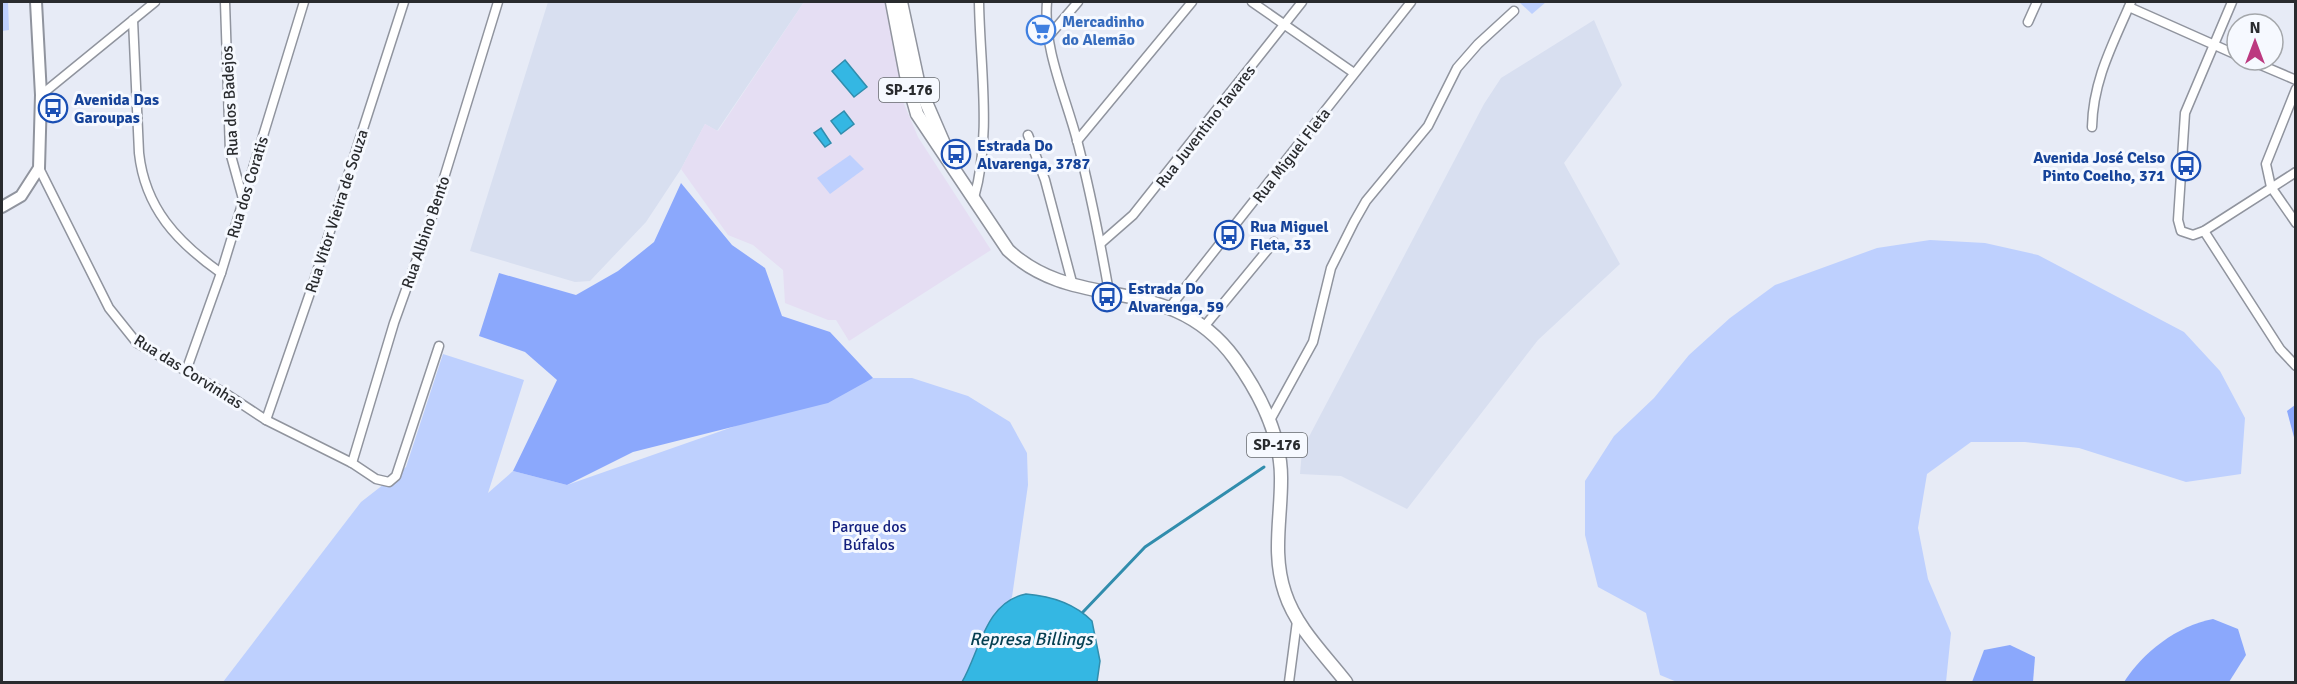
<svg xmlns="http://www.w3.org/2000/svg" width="2297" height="684" font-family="Signika,sans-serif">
	<rect width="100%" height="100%" fill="#e7ebf6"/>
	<g fill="#d8dff0">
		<path d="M548,2H804L717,131L705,124L681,169L646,222L590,281L575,282L470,251Z"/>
		<path d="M1594,20L1622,85L1564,163L1620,264L1538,340L1407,509L1341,476L1300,474L1302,450L1484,104L1501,78Z"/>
	</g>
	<path fill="#e5def3" d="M804,2H887L891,16L904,104L918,137L991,250L849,341L836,320H828L785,303L783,270L753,245L728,235L681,169L705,124L718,131Z"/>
	<g fill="#bed0fe">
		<path d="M2,2H8L9,30L2,31Z"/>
		<path d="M1519,2H1546L1532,14Z"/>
		<path d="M850,155L864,169L830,194L817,178Z"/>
		<path d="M1930,240L1985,243L2038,255L2184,332L2220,371L2245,418L2241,474L2186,482L2079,448L2025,442H1971L1927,474L1918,528L1928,579L1951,633L1946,682H1677L1660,675L1646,613L1598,587L1585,535V481L1614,436L1654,398L1689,355L1730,318L1775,285L1877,248Z"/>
		<path d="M443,354L524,380L488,493L513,471L567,485L873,378H912L968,396L1010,422L1027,453L1028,485L1012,597L990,621L962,682H223L361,502L406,467Z"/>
	</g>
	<g fill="#8ba8fc">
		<path d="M681,183L732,245L765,268L782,316L830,332L873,378L828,403L633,452L567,485L513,471L557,380L525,352L479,336L499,273L576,295L618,271L654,242Z"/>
		<path d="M2295,405V441L2287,411Z"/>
		<path d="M2213,619L2238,629L2246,655L2229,682H2124C2143,652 2177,626 2213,619Z"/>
		<path d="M2010,645L2035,657L2033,682H1972L1984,650Z"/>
	</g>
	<g fill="#34b7e3" stroke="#318dad" stroke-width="1.5">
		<path d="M845,60L867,87L854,97L832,71Z"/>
		<path d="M844,111L854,124L841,134L831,121Z"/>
		<path d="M821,128L831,143L825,147L814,133Z"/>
		<path d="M1026,594C1051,596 1074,603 1092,621L1100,661L1097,682H962C980,651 985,602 1026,594Z"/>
	</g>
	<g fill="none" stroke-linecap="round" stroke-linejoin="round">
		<path stroke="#318dad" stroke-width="3" d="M1083,612L1145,547L1264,467"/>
		<g stroke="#90949e" stroke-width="11">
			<g id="minor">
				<path d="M225,2L230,152L243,199"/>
				<path d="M1047,2C1043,48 1065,95 1077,140C1090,190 1100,241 1109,292"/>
				<path d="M1252,2L1354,73"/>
				<path d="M2232,2L2185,113L2178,220L2181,231L2193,235L2204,231L2296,172"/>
				<path d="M2129,7L2237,55"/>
				<path d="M133,20L139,153C145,208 177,242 221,273"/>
				<path d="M2028,22L2037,2"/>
				<path d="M1048,37L1078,2"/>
				<path d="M2249,60L2296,80"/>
				<path d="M2296,89L2266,164L2271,187L2296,223"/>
				<path d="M41,95L155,2"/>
				<path d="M2092,127C2093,80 2113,44 2131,2"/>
				<path d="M1028,135L1045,180L1073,286"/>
				<path d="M1077,141L1192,2"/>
				<path d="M39,168L109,308L137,343L228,395L266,420L352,463L376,479L389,482L396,476L439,346"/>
				<path d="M974,198C992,135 980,67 979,2"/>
				<path d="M2204,231L2280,349L2296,366"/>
				<path d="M1101,243L1133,215L1302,2"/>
				<path d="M1170,307L1411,2"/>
				<path d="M1203,328L1274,242"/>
				<path d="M186,371L221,273L304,2"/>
				<path d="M266,420L310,293L404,2"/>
				<path d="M1269,422L1313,342L1331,268L1354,222L1366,201L1428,126L1457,68L1478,44L1514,11"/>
				<path d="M352,463L394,323L432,217L498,2"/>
				<path d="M1289,682L1297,621"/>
			</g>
		</g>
		<g stroke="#90949e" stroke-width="14">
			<path id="tertiary" d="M2,207L21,196L39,168L41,95L36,2"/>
		</g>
		<g stroke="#90949e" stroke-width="15">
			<g id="primary">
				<path d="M892,2L906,75L917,114L1008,250C1077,315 1170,270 1235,359C1260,394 1282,438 1281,481C1281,519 1272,555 1285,593C1296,627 1325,655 1346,682"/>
				<path d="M901,2L919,86L951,160"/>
			</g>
		</g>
		<use href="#minor" stroke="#fff" stroke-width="8"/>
		<use href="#tertiary" stroke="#fff" stroke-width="10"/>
		<use href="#primary" stroke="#fff" stroke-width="12"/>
	</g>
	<defs>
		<g id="supermarket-ring" transform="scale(1.5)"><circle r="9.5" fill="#f6f9ff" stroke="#3f7fe0" stroke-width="1.5"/><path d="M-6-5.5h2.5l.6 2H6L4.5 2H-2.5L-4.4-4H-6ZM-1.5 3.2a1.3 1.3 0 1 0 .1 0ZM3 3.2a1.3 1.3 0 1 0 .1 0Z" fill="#3f7fe0"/></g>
		<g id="bus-ring" transform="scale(1.5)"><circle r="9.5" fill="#f6f9ff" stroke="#1a4fb4" stroke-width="1.5"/><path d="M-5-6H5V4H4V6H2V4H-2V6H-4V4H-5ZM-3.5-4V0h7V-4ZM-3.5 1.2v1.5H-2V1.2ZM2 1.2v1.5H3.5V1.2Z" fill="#1a4fb4"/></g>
	</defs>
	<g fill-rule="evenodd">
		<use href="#supermarket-ring" x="1041" y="30"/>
		<use href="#bus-ring" x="53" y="108"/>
		<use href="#bus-ring" x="956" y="154"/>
		<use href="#bus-ring" x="2186" y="166"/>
		<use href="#bus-ring" x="1229" y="235"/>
		<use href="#bus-ring" x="1107" y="297"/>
	</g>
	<g text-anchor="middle" stroke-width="6" stroke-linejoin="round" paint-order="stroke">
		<g fill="#f6f9ff" stroke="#66696d" stroke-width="1.5">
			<rect x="879" y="78" width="60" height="24" rx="4.5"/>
			<rect x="1247" y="433" width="60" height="24" rx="4.5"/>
		</g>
		<g font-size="15" font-weight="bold" fill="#292b2e">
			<text x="909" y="95">SP-176</text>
			<text x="1277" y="450">SP-176</text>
		</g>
		<g font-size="16" font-weight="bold" fill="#366cbe" stroke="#f6f9ff" text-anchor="start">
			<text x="1062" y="27">Mercadinho<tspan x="1062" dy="18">do Alemão</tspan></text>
		</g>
		<g font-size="16" font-weight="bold" fill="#164399" stroke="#f6f9ff" text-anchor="start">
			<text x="74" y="105">Avenida Das<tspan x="74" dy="18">Garoupas</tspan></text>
			<text x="977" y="151">Estrada Do<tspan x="977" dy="18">Alvarenga, 3787</tspan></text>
			<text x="2165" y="163" text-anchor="end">Avenida José Celso<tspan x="2165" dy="18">Pinto Coelho, 371</tspan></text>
			<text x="1250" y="232">Rua Miguel<tspan x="1250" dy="18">Fleta, 33</tspan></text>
			<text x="1128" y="294">Estrada Do<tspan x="1128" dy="18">Alvarenga, 59</tspan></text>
		</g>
		<g font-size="16" fill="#292b2e" stroke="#f6f9ff">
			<text transform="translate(229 101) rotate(-93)" y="6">Rua dos Badejos</text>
			<text transform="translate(1205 126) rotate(-52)" y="6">Rua Juventino Tavares</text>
			<text transform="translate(1291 155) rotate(-52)" y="6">Rua Miguel Fleta</text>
			<text transform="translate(247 187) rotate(-73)" y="6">Rua dos Coratis</text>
			<text transform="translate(336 211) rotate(-72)" y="6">Rua Vitor Vieira de Souza</text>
			<text transform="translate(425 232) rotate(-71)" y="6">Rua Albino Bento</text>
			<text transform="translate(189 371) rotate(32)" y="6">Rua das Corvinhas</text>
		</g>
		<g font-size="16" fill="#14207e" stroke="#f6f9ff">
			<text x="869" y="532">Parque dos<tspan x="869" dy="18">Búfalos</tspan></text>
		</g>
		<g font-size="18" font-style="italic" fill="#053f51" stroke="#f6f9ff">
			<text x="1031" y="645">Represa Billings</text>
		</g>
	</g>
	<rect width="2297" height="684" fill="none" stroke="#292b2e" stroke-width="6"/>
	<g transform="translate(2255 42)"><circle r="28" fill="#f6f9ff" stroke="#a4a7ab" stroke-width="1.5"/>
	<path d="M0-4.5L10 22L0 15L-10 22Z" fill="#bc3980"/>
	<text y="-9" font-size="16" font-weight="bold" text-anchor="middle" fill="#292b2e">N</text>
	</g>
</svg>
